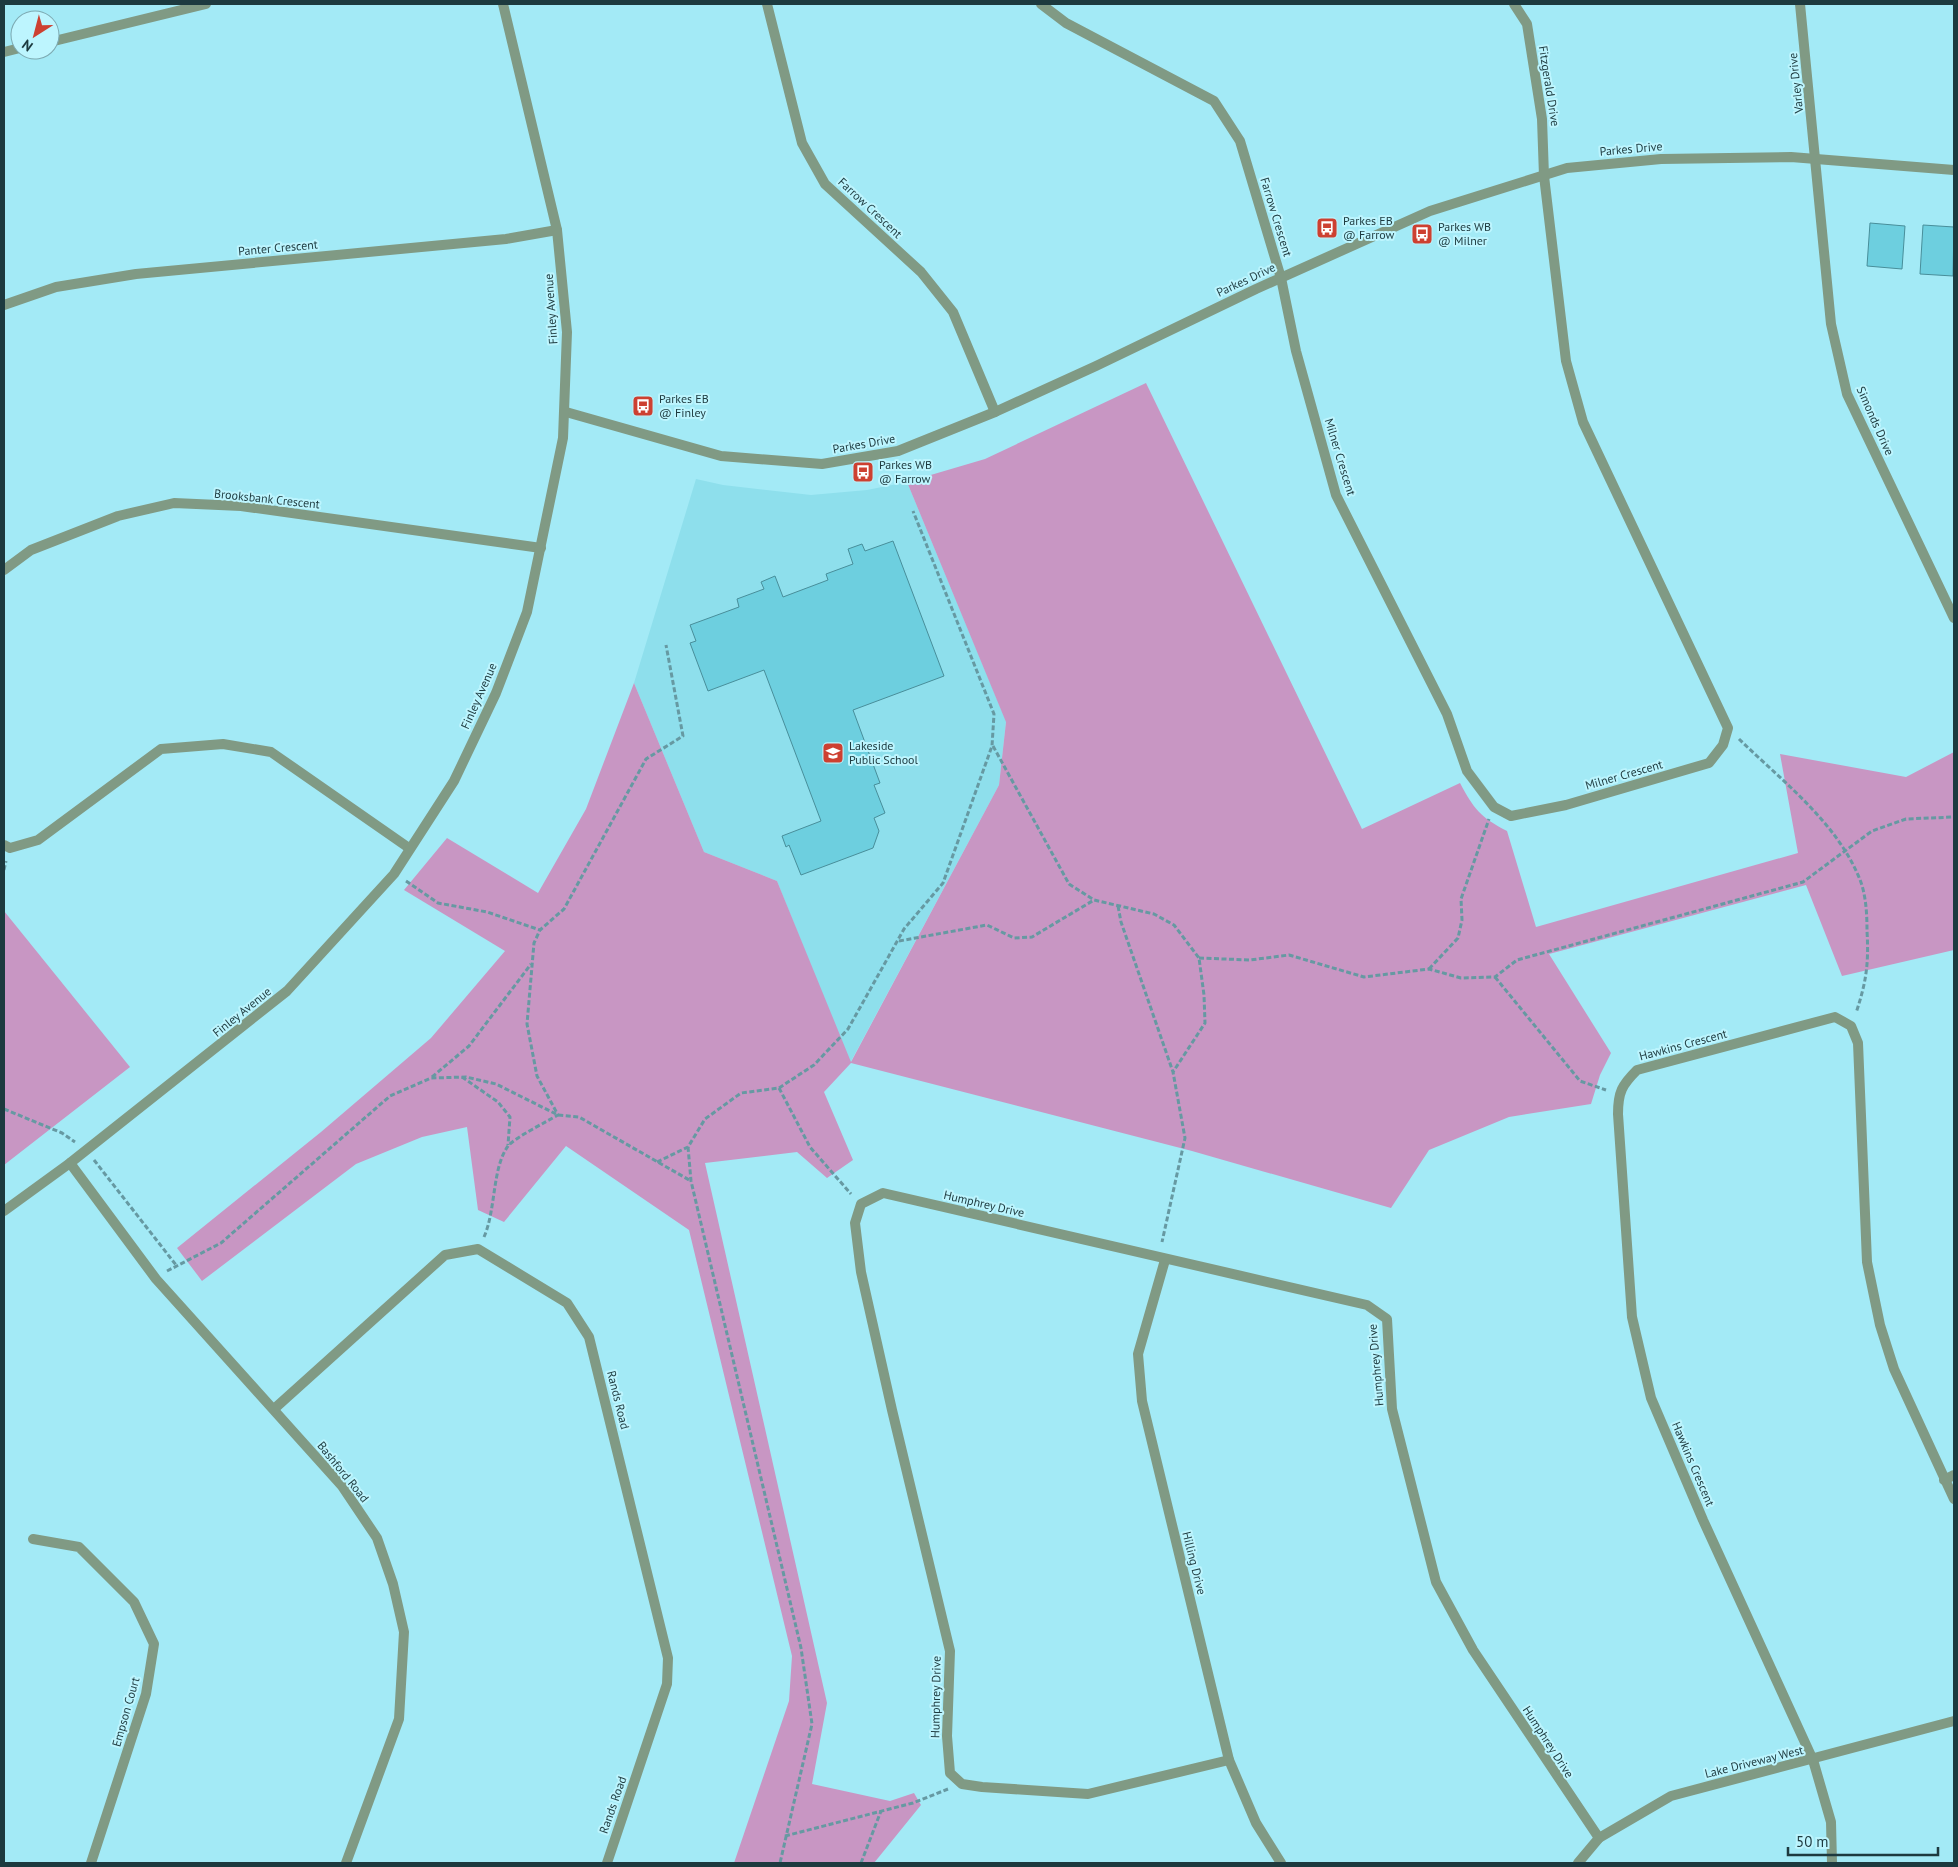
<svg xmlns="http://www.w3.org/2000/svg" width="1958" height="1867" font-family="'PT Sans',sans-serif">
	<rect width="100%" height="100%" fill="#a3eaf6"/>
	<path fill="#8edfec" d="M696,479L723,485L811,495L867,490L907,482L1006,721L999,785L850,1063L777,881L704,852L634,683Z"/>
	<g fill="#c896c3">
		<path d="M1146,383L1362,829L1460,783C1474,809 1480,817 1507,831L1536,927L1798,853L1780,754L1906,777L1954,752V950L1842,976L1806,885L1549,954L1611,1053L1600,1075L1591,1104L1509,1117L1429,1150L1391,1208L1192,1151L851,1063L824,1092L853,1160L827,1178L797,1152L705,1163L827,1703L812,1784L890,1801L914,1793L921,1805L874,1863H734L789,1701L792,1656L689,1230L566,1146L504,1222L478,1210L467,1127L422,1137L356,1164L202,1281L177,1248L321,1132L431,1038L505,951L404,890L447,838L538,893L586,809L634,683L704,852L777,881L851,1062L999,785L1006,722L907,482L985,459Z"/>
		<path d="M4,911L130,1067L4,1165Z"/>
	</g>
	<g fill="#6dcfdf" stroke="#488e9a">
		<path d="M1870,223L1905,226L1902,269L1867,266Z"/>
		<path d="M1923,225L1954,227L1953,276L1920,274Z"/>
		<path d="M893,541L944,676L853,710L880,783L874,785L885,813L874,818L879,831L873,848L801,875L789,845L786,847L782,836L821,821L764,670L708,691L690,643L696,641L690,625L739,607L737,599L764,589L761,582L775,576L783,597L828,580L826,574L853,564L848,549L862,544L865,551Z"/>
	</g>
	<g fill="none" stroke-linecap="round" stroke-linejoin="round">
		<g stroke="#6699a2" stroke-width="3" stroke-dasharray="5 2.5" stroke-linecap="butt">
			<path d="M1739,739C1781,780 1834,820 1858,875C1866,892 1867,913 1867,931C1869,964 1866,983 1856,1013"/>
			<path d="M993,746L1069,884L1094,900L1154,914L1174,925L1199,958L1204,995L1205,1023L1173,1072"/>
			<path d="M4,870L6,861"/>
			<path d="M406,881L438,903L487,912L540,930"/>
			<path d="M1118,906L1121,922L1173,1072L1185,1138L1162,1242"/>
			<path d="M899,941L987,925L1014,938L1032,937L1094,900"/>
			<path d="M1199,958L1250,960L1289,955L1364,977L1429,969L1461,978L1495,977L1517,960L1803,882L1872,831L1906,819L1954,817"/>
			<path d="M1429,969L1458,938L1462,920L1461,899L1489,819"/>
			<path d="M1495,977L1580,1081L1606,1090"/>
			<path d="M432,1077L469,1046L531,964"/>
			<path d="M462,1077L498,1102L510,1117L508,1145"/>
			<path d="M779,1088L810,1147L851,1194"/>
			<path d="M4,1109L62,1133L75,1142"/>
			<path d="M688,1147L691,1181L801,1648L812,1724L780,1863"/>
			<path d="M94,1160L176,1265"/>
			<path d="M657,1162L688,1147L705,1119L741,1093L779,1088L814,1065L848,1029L904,929L943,883L992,746L994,714L913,511"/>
			<path d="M484,1237C496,1210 492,1168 508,1146C514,1138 548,1121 558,1115L537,1076L527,1024L534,943L540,930L564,909L646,759L683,736L666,645"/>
			<path d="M167,1271L221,1243L390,1096L431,1078L466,1077L496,1084L558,1115L579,1117L691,1181"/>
			<path d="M785,1836L913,1803L948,1789"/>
			<path d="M861,1863L881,1811"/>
		</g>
		<g stroke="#809a84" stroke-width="10">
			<path d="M767,4L802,143L825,184L921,272L953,312L995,412"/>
			<path d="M1041,4L1066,23L1214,101L1240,141L1281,278L1296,351L1336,495L1447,714L1467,771L1494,807L1511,816L1566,805L1709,763L1723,745L1728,728L1583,422L1566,361L1544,176L1542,119L1527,24L1514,4"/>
			<path d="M1800,4L1831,324L1847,394L1954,618"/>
			<path d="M50,42L206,4"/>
			<path d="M4,52L20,48"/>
			<path d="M4,305L56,287L136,274L506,239L557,230"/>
			<path d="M566,412L721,456L822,464L898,451L995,412L1096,366L1256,289L1430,211L1567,168L1661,159L1791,157L1954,170"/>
			<path d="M4,570L31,550L118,516L174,503L241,506L541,548"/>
			<path d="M4,845L10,848L38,840L161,749L223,744L271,752L409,848"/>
			<path d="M70,1163L156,1279L342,1486L377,1538L393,1584L404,1632L399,1719L346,1863"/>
			<path d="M4,1211L70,1163L287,991L394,874L454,781L496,693L527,612L563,438L567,332L557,230L503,4"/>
			<path d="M1165,1260L1138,1354L1142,1401L1229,1760L1256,1823L1281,1863"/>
			<path d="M274,1409L445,1255L478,1249L567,1303L589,1337L668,1658L667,1684L607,1863"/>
			<path d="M1944,1480L1954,1475"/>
			<path d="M33,1539L79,1547L134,1602L154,1644L146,1694L91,1863"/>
			<path d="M1229,1760L1088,1794L982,1787L962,1784L950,1773L947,1736L950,1651L892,1410L861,1272L855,1223L861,1204L883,1193L1367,1305L1387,1319L1392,1409L1436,1582L1473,1650L1599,1838"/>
			<path d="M1832,1863L1831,1822L1813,1760L1703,1520L1651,1398L1632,1317L1618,1114C1618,1092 1622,1085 1637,1070L1835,1017L1851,1026L1858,1043L1867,1262L1880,1325L1894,1369L1954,1499"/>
		</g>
		<path stroke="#809a84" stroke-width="10" d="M1578,1863L1599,1838L1671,1796L1954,1721"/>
	</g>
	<defs>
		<g id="bus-square" transform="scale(1.125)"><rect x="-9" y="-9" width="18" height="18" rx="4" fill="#cd4031" stroke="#bdf5fe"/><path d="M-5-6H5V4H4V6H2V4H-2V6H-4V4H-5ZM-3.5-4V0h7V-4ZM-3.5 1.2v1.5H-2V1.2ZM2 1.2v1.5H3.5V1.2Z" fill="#fff"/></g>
		<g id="school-square" transform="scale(1.125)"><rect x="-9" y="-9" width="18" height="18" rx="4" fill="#cd4031" stroke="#bdf5fe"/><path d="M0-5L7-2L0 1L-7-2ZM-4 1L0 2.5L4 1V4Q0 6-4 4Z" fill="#fff"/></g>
	</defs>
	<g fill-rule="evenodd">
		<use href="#bus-square" x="1327" y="228"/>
		<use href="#bus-square" x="1422" y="234"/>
		<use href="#bus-square" x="643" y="406"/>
		<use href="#bus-square" x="863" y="472"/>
		<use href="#school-square" x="833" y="753"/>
	</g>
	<g text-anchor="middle" stroke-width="4" stroke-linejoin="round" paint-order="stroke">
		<g font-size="12" fill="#1d3a3f" stroke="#bdf5fe">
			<text transform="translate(1796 83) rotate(-96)" y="4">Varley Drive</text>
			<text transform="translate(1549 86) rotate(81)" y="4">Fitzgerald Drive</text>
			<text transform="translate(1631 149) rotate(-5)" y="4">Parkes Drive</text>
			<text transform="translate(870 208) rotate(43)" y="4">Farrow Crescent</text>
			<text transform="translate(1276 217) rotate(73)" y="4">Farrow Crescent</text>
			<text transform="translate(278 248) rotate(-5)" y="4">Panter Crescent</text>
			<text transform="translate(1246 280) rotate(-25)" y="4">Parkes Drive</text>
			<text transform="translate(551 309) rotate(-94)" y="4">Finley Avenue</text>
			<text transform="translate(1875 421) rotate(66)" y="4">Simonds Drive</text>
			<text transform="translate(864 444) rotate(-10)" y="4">Parkes Drive</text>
			<text transform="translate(1340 457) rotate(73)" y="4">Milner Crescent</text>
			<text transform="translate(267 499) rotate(6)" y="4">Brooksbank Crescent</text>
			<text transform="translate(479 696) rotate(-66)" y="4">Finley Avenue</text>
			<text transform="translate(1624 775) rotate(-16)" y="4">Milner Crescent</text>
			<text transform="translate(242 1012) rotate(-39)" y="4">Finley Avenue</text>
			<text transform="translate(1683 1045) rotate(-15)" y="4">Hawkins Crescent</text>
			<text transform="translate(984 1204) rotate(13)" y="4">Humphrey Drive</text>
			<text transform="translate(1376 1365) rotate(-95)" y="4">Humphrey Drive</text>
			<text transform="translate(618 1400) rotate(76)" y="4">Rands Road</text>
			<text transform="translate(1693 1464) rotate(67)" y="4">Hawkins Crescent</text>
			<text transform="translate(343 1472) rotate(51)" y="4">Bashford Road</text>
			<text transform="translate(1194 1563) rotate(76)" y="4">Hilling Drive</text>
			<text transform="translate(936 1697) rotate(-89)" y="4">Humphrey Drive</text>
			<text transform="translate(126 1712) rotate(-74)" y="4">Empson Court</text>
			<text transform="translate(1548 1742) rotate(57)" y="4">Humphrey Drive</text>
			<text transform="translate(1754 1762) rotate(-14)" y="4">Lake Driveway West</text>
			<text transform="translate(613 1805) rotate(-71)" y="4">Rands Road</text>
		</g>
		<g font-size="12" fill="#1d3a3f" stroke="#bdf5fe" text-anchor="start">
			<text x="1343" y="225">Parkes EB<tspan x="1343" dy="14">@ Farrow</tspan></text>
			<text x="1438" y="231">Parkes WB<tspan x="1438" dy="14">@ Milner</tspan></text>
			<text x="659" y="403">Parkes EB<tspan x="659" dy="14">@ Finley</tspan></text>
			<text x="879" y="469">Parkes WB<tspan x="879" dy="14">@ Farrow</tspan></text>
			<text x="849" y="750">Lakeside<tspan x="849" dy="14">Public School</tspan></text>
		</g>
	</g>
	<rect width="1958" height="1867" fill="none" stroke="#1d3a3f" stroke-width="10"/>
	<g transform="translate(35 35) rotate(216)"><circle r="24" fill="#bdf5fe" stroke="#7daab2"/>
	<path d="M0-4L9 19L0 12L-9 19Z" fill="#cd4031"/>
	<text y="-8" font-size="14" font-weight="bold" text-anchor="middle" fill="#1d3a3f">N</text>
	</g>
	<path d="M1788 1847v8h150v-8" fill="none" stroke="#1d3a3f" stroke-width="2.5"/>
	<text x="1796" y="1847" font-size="15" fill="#1d3a3f" stroke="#bdf5fe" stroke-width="4" paint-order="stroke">50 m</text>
</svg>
